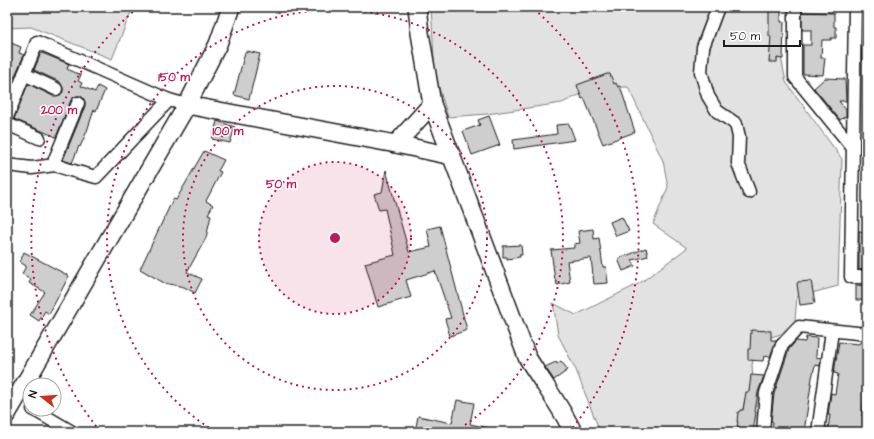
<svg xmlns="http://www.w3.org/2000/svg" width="874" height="439" font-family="'Architects Daughter',sans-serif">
	<rect width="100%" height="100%" fill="#fff"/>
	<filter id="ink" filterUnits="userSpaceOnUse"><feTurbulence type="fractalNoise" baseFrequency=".025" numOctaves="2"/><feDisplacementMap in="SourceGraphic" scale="8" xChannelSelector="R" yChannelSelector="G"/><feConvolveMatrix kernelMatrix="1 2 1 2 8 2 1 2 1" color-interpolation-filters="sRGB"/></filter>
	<g filter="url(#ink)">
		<g fill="#e2e2e2" stroke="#7f7f7f">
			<path d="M7,7H133L112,59L31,27L7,28Z"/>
			<path d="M431,7H771L786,82L842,159L838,286L797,297L795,320L781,334L758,341L752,365L753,380L745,399L738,432H600L576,370L558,335L553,303L576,315L640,283L687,248L653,224L668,187L663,161L628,87L594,88L562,103L487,114L448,117L435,75Z"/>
		</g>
		<g fill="#cecece" stroke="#1c1c1c">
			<path d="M769,7H781V22H784L783,59L777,58V62H769L771,36H769Z"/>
			<path d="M802,12L834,13V27H836V38H831V40H822L821,58H825L823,75L803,74V45H811V30H802Z"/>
			<path d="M11,43L21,47L19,53L24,55L14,78L7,75V52Z"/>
			<rect x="862" y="50" width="5" height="11"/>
			<path d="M247,51L260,54L249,99L234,95L245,52L247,53Z"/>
			<path d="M41,53H42L69,64L67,69L81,75L78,81L82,83L81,86L95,92L98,86L105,90L96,111L94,110L87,131L80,147L79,146L72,163L63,160L85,106V102L81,96H77L71,100L56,137L14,119L28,84L53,96L60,95L63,92V88L60,82L34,70Z"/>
			<path d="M607,74H610L614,84L616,83L618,87L620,86L635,132L603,144L584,98L582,99L577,85Z"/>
			<path d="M825,78L845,79L846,101H839L846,110V116L840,120L814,88Z"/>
			<path d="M489,116L500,145L472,155L463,131L480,125L478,120Z"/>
			<path d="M217,121L235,127L230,143L212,139Z"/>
			<path d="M569,124L575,140L514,149L513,140L557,134L556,125Z"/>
			<path d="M204,151L224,160L218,171L221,172L206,201L213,205L208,214L211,215L206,238L187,272L202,279L195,293L184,287L164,283L140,269L173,199L176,200Z"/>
			<path d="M386,170L409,252L431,247L427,229L440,226L467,330L450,336L445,319L451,318L435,271L406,280L411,297L378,307L365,263L395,255L385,209L379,210L374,194L382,192Z"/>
			<path d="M622,217L629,231L616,236L610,222Z"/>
			<path d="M593,229L594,239L599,238L603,267H606L608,283L594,284L591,258L567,261L570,282L557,285L556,280H555L551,250L574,248V244L580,243L578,231Z"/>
			<path d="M859,231L867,232V269L859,270Z"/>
			<path d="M521,245L522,255H519L520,257L507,259V257H503V246Z"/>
			<path d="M646,248L648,256L632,260L635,266L623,271L618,259Z"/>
			<path d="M24,252L69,276L49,314L45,311L39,321L30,315L45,292L29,283L31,279L22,274L26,266L20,262Z"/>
			<path d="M811,281L815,303L800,305L797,284L798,282Z"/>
			<path d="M856,285L867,286V300H856Z"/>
			<path d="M751,330L771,331V340H776L770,357L764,356L763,361L748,360V349H750Z"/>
			<path d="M806,337L817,338L816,357L821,358L820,366L815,365L812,378L804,432L772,431L773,422L771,421L774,394L789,349L796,341L805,342Z"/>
			<path d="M839,342L859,344L860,342H867V394H865L862,416H865L864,432H847L828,429L830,415H828L831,393L835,394L838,374L834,373Z"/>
			<path d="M561,361L568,370L554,380L545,367L556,362L557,364Z"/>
			<path d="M751,375L764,376L758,392L755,412H756L753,432H738L739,426H737L738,422H737L738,412H739L740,410H743L746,392H749Z"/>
			<path d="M457,400L474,403L470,424L489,428V432H415L418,416L452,423Z"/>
		</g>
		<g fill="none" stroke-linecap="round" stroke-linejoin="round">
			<g stroke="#1c1c1c" stroke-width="15">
				<g id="street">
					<path d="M718,7L703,47L701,72L708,96L717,111L736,124L739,137L738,163L749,192"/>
					<path d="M795,7V77L853,148"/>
					<path d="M855,7L851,277H867"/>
					<path d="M24,74L56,89"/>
					<path d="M7,117L37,42L169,100L187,105"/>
					<path d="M7,124L39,138"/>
					<path d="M7,165L32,168L55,165L70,170L96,177L169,100"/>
					<path d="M55,165V159L78,103"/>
					<path d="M33,409L72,432"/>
					<path d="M763,432L766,393L782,345L799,327L867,334"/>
					<path d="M818,432L832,331"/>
				</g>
			</g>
			<g stroke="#1c1c1c" stroke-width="20">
				<g id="secondary">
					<path d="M417,7L420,33L432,104L527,357C542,382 561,406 573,432"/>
					<path d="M187,105L396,144L452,156"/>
					<path d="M396,144L432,104"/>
					<path d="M7,414L187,105L218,44L231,7"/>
				</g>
			</g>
			<use href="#street" stroke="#fff" stroke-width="12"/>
			<use href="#secondary" stroke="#fff" stroke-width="17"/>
		</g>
	</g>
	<circle cx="335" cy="238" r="76" fill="#c2185b" fill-opacity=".12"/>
	<g fill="none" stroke="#c2185b" stroke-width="2" stroke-dasharray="2 4">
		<circle cx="335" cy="238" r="76"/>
		<circle cx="335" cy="238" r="152"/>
		<path d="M214 431A228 228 0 1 1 456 431"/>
		<path d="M100 431A304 304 0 0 1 136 9M534 9A304 304 0 0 1 570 431"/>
	</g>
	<circle cx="335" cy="238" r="6" fill="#c2185b" stroke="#fff" stroke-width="2"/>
	<g font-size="12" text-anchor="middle" font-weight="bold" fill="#c2185b" stroke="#fff" stroke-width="3" stroke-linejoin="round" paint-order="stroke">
		<text x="174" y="81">150 m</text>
		<text x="59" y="114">200 m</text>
		<text x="228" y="135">100 m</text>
		<text x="281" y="188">50 m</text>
	</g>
	<rect width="874" height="439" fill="none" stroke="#fff" stroke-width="24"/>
	<rect x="12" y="12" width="850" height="415" fill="none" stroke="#1c1c1c" stroke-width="1.5" filter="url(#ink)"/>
	<g transform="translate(42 397) rotate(287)"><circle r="19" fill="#ffffff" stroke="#a4a4a4"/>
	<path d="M0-3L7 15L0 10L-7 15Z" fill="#c8321e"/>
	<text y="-6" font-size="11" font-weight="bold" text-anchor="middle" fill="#1c1c1c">N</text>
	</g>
	<path d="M724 40v6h76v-6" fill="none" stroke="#1c1c1c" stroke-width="2"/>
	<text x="730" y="40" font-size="12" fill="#1c1c1c" stroke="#ffffff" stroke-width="3" paint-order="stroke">50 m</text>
</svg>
